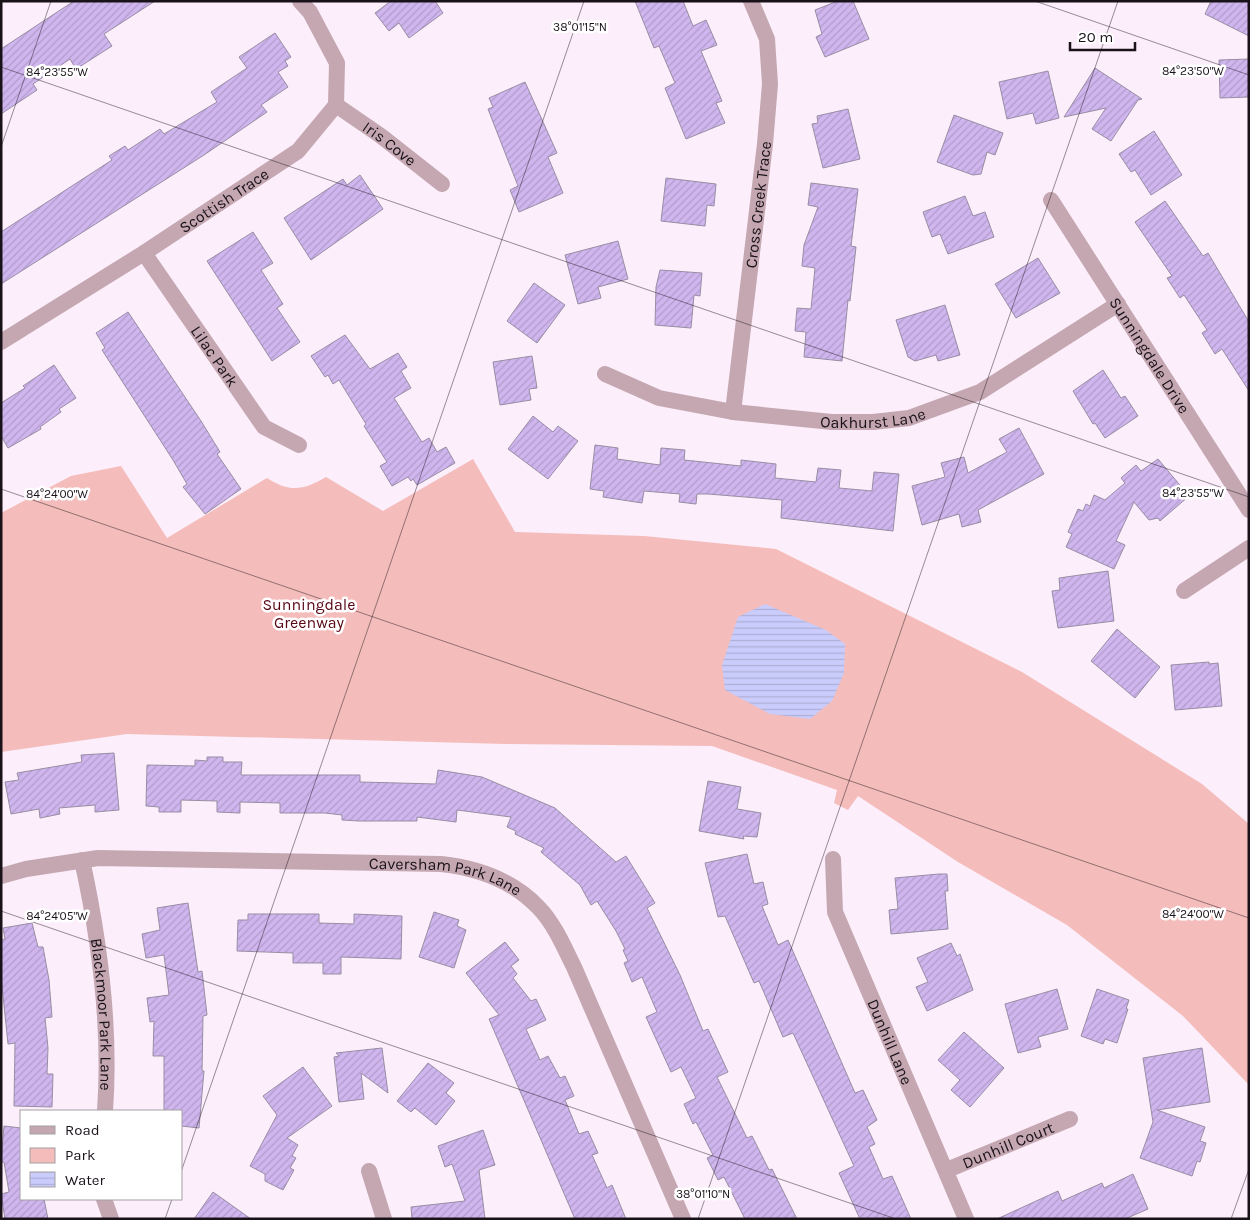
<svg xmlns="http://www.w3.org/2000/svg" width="1250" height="1220" font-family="Karla,sans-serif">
	<defs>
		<pattern id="water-rules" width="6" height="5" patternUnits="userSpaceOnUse" patternTransform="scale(1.25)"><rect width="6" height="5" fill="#cacdfc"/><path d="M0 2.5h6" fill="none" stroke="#adafd7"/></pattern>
		<pattern id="building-hatch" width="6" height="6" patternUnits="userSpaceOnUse" patternTransform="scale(1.25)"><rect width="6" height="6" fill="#d0b6ee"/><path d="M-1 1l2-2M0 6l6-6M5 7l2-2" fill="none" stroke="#b29bcc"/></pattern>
	</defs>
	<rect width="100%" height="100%" fill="#fceefa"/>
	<path fill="#f4bcbb" d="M473,459L515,532L644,536L776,549L1022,672L1202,784L1249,824V1085L1183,1016L1067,925L958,862L858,796L848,810L834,803L837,790L712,746L506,744L127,734L1,752V513L71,476L121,466L167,538L267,478C290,493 304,490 326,477L383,511Z"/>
	<path fill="url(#water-rules)" d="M765,604L826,630L845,644L844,673L832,701L810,719L770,714L725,690L722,665L738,617Z"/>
	<g fill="url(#building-hatch)" stroke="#988da5">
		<path d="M74,1H155L104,34L112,46L76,69L70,59L33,84L37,90L1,114V49Z"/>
		<path d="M391,1H435L443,13L409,38L399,23L389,31L375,13Z"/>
		<path d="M635,1H683L693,26L706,20L717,45L701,51L722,101L716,103L725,123L686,139L665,88L675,83L659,46L654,48Z"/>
		<path d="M838,1H853L869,39L825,57L816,37L822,34L815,10Z"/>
		<path d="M1211,1H1249V36L1205,14Z"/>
		<path d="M275,33L291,57L285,61L288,66L278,72L288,87L261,105L267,112L204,155L1,284V232L112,160L109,156L125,146L128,150L160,129L164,134L217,102L211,92L247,68L239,57Z"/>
		<path d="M1249,59V97L1220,98L1219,60Z"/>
		<path d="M1095,68L1142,99L1138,100L1111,141L1092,129L1106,108L1064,117Z"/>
		<path d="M1048,71L1059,118L1036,124L1033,113L1007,119L999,82Z"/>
		<path d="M525,82L557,153L548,157L563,193L519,212L510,190L518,186L488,109L493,107L489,98Z"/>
		<path d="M848,109L860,159L823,168L812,124L818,123L817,116Z"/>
		<path d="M954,115L1003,133L995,155L987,152L981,174L973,175L937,162Z"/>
		<path d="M1154,131L1182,175L1151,195L1135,170L1131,172L1119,154Z"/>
		<path d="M360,175L383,209L311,260L284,218L343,179L347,185Z"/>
		<path d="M666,178L716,184L714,206L707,205L705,226L661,221Z"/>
		<path d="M811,183L858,189L851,246L856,247L850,301L848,300L842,361L804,357L806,332L795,331L797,308L811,309L815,268L802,266L804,245L818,207L808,205Z"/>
		<path d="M965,196L973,216L985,212L994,237L948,254L940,234L932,237L923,212Z"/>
		<path d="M1165,201L1203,256L1208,253L1249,322V391L1222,349L1215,354L1202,333L1207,330L1184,295L1180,298L1167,278L1172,276L1135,222Z"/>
		<path d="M253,232L273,263L261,270L283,304L277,308L300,342L272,361L207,261Z"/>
		<path d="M618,241L628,279L598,287L601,298L578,304L565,255Z"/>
		<path d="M1038,258L1060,293L1016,318L995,284Z"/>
		<path d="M660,270L702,273L700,296L694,295L691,328L655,325L656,287Z"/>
		<path d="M534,283L565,305L537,343L507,321Z"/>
		<path d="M945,305L960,355L938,361L936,355L915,361L908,357L896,320Z"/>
		<path d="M128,312L201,421L220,452L217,454L241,489L205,514L183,487L187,484L173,460L102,350L105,348L96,333Z"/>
		<path d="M345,335L370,369L398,353L407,367L401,371L411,388L394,398L422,442L429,438L437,452L446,447L455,463L417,485L413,479L411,481L408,477L392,486L380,466L387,462L364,426L366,424L339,380L333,384L328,375L325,377L311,356Z"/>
		<path d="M532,356L537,388L529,389L531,400L500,405L493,362Z"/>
		<path d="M54,365L76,398L59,409L61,412L40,427L41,429L8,448L1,436V403L25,388L23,386Z"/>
		<path d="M1103,370L1121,398L1125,396L1138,416L1105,438L1095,423L1093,424L1073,391Z"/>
		<path d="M533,416L553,432L558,426L578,441L548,479L508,449Z"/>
		<path d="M1019,428L1044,474L978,510L981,522L962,527L959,514L922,525L912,486L945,477L941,463L964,457L968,473L1007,452L999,439Z"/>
		<path d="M595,445L618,448L617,459L660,465L661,448L685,450L684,460L741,466V460L776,464L775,478L816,482L818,468L841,470L839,488L872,491L874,472L899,474L893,531L781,518L782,500L708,494H697L696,504L679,502L680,494L644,491L642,503L603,497L604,491L590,489Z"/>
		<path d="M1158,459L1189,496L1160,521L1158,518L1149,520L1134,502L1116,541L1125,545L1114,569L1066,547L1072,534L1068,532L1078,509L1083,511L1086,504L1090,506L1094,495L1105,500L1125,483L1121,478L1136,465L1141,471Z"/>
		<path d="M1108,571L1114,621L1058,628L1052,591L1060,590L1059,578Z"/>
		<path d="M1117,629L1160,667L1135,698L1091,661Z"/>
		<path d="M1209,662V664L1218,663L1222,706L1175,710L1171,665Z"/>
		<path d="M114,753L119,810L95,812V805L59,808L60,814L40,818L39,809L11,814L5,782L19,780L17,773L82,762L81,755Z"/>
		<path d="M207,757H223V762H242L241,775H360V782L436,784L438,770L482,777L555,808L616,862L626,856L655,903L647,908L680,975L703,1031L708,1029L728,1072L717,1077L747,1138L752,1136L769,1170L772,1169L797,1219H745L724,1177L718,1180L707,1158L713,1155L696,1122L693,1124L684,1104L696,1098L681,1067L671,1072L646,1017L657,1012L642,977L632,982L624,963L628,961L623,950L625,949L616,931L597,901L591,905L580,885L541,852L544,848L515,834L516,831L507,827L511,817L457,810L456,822L417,817V821H359L342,820V815L325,813H280V803L240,802V813L217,812V801L181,800V812H159V807L146,806L147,765L195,766V760L207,761Z"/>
		<path d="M708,781L741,787L737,809L761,813L757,837L743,836L744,839L699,831Z"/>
		<path d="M747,854L754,884L763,882L768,904L762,906L778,945L788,940L855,1093L863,1090L877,1120L867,1127L875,1144L869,1147L883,1179L892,1176L911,1219H860L839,1173L854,1166L793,1033L783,1037L759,981L754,983L725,916L718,917L705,863Z"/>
		<path d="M939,874H947L948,891H945L948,929L891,934L889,910L898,909L895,878Z"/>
		<path d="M188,903L198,972L202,971L207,1015L203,1016L202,1071H204L199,1128L181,1126V1111H164V1056H153L154,1021L150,1022L147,998L169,995L164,955L146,958L142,934L160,930L157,908Z"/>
		<path d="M434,912L459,920L457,926L466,930L454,968L419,957Z"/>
		<path d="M248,914H319V923L354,924V914L402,916L401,959L341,957V974H323V963H293V953L237,951L238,920H248Z"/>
		<path d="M32,923L38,947H43L49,980L52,1017L45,1018L48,1048L47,1074H53L52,1107L14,1106L15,1043L8,1044L1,976V940L5,939L3,928Z"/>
		<path d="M505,942L519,960L511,966L517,974L513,978L531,1001L536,999L546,1020L526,1029L540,1060L548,1056L560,1078L565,1076L574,1096L565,1100L579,1134L588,1131L598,1153L592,1155L607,1188L612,1185L626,1219H575L489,1019L499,1015L466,973Z"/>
		<path d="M951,943L957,956L960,954L973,990L927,1011L916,987L928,982L917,958Z"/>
		<path d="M1057,989L1068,1029L1038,1037L1041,1047L1018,1053L1005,1004Z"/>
		<path d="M1097,989L1129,1000L1126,1009H1128L1117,1043L1105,1039L1103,1044L1081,1036Z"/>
		<path d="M964,1032L1004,1068L970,1107L951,1090L960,1080L938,1060Z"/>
		<path d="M382,1048L388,1093L361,1073L364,1099L339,1102L334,1057L339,1056L336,1053Z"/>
		<path d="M1202,1048L1210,1102L1157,1110L1205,1127L1200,1141L1206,1143L1200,1162L1197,1161L1192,1176L1140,1158L1153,1122L1143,1058Z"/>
		<path d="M428,1063L454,1083L446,1093L455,1101L436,1125L415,1108L411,1112L397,1101Z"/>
		<path d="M303,1067L332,1106L287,1138L298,1145L292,1156L296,1158L290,1168L294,1170L283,1190L265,1181V1174L250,1166L277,1115L263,1096Z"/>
		<path d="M4,1126L21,1128V1199H44L48,1219H5L1,1194L9,1192L4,1162H1Z"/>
		<path d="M483,1130L495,1165L479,1170L485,1219H412L411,1207L465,1201L452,1164L445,1167L438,1146Z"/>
		<path d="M1133,1174L1148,1209L1125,1219H997L1058,1191L1062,1201L1102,1183L1104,1188Z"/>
		<path d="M213,1192L251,1219H194Z"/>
	</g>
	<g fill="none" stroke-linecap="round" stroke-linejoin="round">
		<g stroke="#c4a7b1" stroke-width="16">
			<path id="s1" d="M336,105L381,136L442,184"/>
			<path id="s2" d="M1051,200L1249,510"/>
			<path id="s3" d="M144,253L264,427L299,445"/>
			<path id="s4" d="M1,342L144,253L298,151L336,105L337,63L310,12L300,1"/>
			<path id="s5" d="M605,374L659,398L733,412L832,422H873L909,418L980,392L1118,304"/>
			<path id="s6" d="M733,412L765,144L770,84L767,39L751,1"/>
			<path d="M1184,591L1249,548"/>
			<path id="s7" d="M833,859L835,912L966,1219"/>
			<path id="s8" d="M82,860C100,942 111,1027 105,1111"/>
			<path id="s9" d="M1,876L26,869L98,858L441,864C478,868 512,880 538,907C554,923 564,947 574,967L683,1219"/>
			<path id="s10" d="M947,1170L1070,1119"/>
			<path d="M369,1171L384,1219"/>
			<path d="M104,1199L111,1219"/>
		</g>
	</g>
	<path fill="none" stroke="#1a1219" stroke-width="1" stroke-opacity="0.45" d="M1035,1L1249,75M1,67L1249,497M1,147L51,1M1,489L1249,918M1,911L896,1219M181,1172L584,1M165,1219L172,1199M698,1219L1118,1M1231,1219L1249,1169"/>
	<g text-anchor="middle" stroke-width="5" stroke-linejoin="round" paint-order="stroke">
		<g font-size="16" fill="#1a1219" stroke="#fff">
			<text dy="6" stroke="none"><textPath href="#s1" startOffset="66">Iris Cove</textPath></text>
			<text dy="6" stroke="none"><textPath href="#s4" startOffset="264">Scottish Trace</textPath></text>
			<text dy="6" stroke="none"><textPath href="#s6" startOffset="209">Cross Creek Trace</textPath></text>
			<text dy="6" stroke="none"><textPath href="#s2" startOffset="184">Sunningdale Drive</textPath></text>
			<text dy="6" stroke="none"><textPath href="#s3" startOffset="125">Lilac Park</textPath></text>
			<text dy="6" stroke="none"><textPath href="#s5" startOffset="275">Oakhurst Lane</textPath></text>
			<text dy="6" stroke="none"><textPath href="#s9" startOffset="448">Caversham Park Lane</textPath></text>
			<text dy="6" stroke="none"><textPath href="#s8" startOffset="156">Blackmoor Park Lane</textPath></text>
			<text dy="6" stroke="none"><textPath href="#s7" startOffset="194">Dunhill Lane</textPath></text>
			<text dy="6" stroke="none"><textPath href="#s10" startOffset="66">Dunhill Court</textPath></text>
		</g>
		<g font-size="16" fill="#580715" stroke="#fff">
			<text x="309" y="610">Sunningdale<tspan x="309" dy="18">Greenway</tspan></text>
		</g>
	</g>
	<g font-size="12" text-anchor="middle" fill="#1a1219" stroke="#fff" stroke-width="5" stroke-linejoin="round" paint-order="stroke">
		<text x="580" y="31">38°01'15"N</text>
		<text x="1193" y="75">84°23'50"W</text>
		<text x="57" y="76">84°23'55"W</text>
		<text x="1193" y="497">84°23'55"W</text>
		<text x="57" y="498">84°24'00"W</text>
		<text x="1193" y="918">84°24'00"W</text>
		<text x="57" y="920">84°24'05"W</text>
		<text x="703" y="1198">38°01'10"N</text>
	</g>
	<rect width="1250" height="1220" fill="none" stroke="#1a1219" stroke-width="5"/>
	<rect x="20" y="1110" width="162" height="90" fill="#ffffff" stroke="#a3a0a3"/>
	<rect x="30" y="1126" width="25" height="8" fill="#c4a7b1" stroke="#a3a0a3"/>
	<text x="65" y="1135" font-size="15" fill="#1a1219">Road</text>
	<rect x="30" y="1148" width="25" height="15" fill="#f4bcbb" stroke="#a3a0a3"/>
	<text x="65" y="1160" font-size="15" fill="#1a1219">Park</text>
	<rect x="30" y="1172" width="25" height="15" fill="url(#water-rules)" stroke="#a3a0a3"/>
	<text x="65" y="1185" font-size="15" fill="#1a1219">Water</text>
	<path d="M1070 42v8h65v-8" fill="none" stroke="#1a1219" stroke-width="2.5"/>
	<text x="1078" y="42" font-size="15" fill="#1a1219" stroke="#ffffff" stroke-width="4" paint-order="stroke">20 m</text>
</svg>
